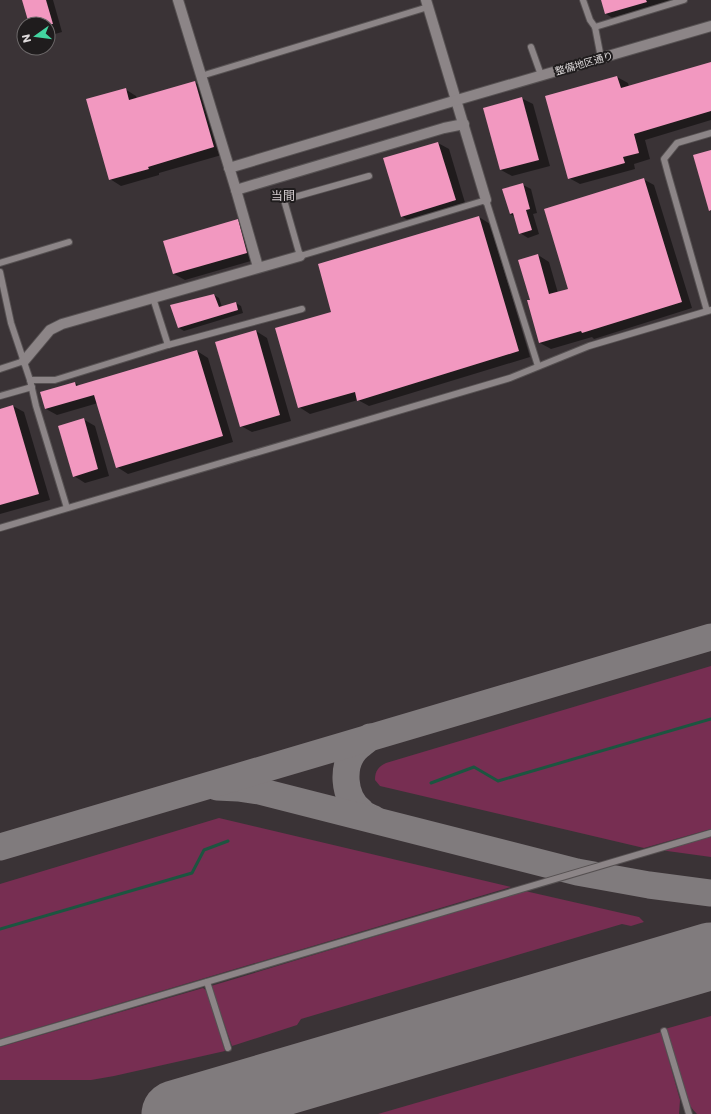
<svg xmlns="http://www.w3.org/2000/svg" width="711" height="1114" font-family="Poppins,'Noto Sans JP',sans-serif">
	<rect width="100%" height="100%" fill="#3a3336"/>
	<g fill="#772e52">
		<path d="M711,666V829L644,848L380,786L375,780C375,771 378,767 386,763Z"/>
		<path d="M219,818L511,887L0,1039V884Z"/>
		<path d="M711,836V857L660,850Z"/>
		<path d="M525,891L639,917L644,922L631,926L622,924L301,1019L297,1025L232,1046L211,986Z"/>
		<path d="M203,988L207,991L225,1051L114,1076L91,1080H0V1047Z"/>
		<path d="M711,1016V1114H697C679,1097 672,1054 665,1029Z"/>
		<path d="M661,1032L680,1100L679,1114H378Z"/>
	</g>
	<g fill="#0007">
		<path d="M23,0H53L62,32L48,36V24H30Z"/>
		<path d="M602,0H685L616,20L606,14Z"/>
		<path d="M711,63V120L645,140L650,159L634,164L635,169L580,184L569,178L546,97L617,77L628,83L629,87Z"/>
		<path d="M194,82L205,88L225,154L159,173V175L121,186L110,179L125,89L136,96L137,99Z"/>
		<path d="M521,98L533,104L550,166L512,176L501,170L484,108Z"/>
		<path d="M438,143L449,149L466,206L413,223L401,216Z"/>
		<path d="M643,179L654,185L692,308L594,339L592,337L551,349L540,343L528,301L531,300L538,255L549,262L558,293L570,289Z"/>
		<path d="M523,185L531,189L537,213L533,214L539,234L528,238L520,233L515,217L510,214Z"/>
		<path d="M479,217L490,224L530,357L369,406L358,400L310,414L299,407L333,313Z"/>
		<path d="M237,220L249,227L258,259L185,280L174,274Z"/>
		<path d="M214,295L219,298L222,307L236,303L241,306L243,313L184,331L179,328Z"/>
		<path d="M256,331L267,338L291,421L252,432L241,426Z"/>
		<path d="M197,351L208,358L233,442L128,474L117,467L98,403L57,415L46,409L41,393L75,383L80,386Z"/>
		<path d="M13,406L24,412L50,500L0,514V410Z"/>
		<path d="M83,419L95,426L109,476L85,483L74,476Z"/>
	</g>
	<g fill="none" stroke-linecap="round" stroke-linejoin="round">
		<g stroke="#1c5540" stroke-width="3">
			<path d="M431,783L474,767L498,781L711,719"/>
			<path d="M0,929L192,873L204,850L228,841"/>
		</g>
		<g stroke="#807b7d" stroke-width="27">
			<path d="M370,737C366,741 360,745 356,749C341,765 343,797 361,811C364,815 370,817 374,819"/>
			<path d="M217,787L238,788L259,791L577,872L649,885L711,893"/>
			<path d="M0,847L711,637"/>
		</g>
		<path stroke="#807b7d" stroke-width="67" d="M175,1114L711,956"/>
	</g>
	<g fill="#f298c0">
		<path d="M22,0H46L53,24H29Z"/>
		<path d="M601,0H646L647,2L605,14Z"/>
		<path d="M711,62V111L634,134L639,153L623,157L625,163L568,179L545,96L617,76L621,88Z"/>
		<path d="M195,81L214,147L148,167L149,169L109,180L86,99L126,88L129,100Z"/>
		<path d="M522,97L539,160L500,170L483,108Z"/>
		<path d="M438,142L456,200L401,217L383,158Z"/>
		<path d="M711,150V210L709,211L693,155Z"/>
		<path d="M644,178L682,302L582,333L581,331L539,343L527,300H530L518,260L538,254L549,294L568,289L544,209Z"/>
		<path d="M523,183L530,209L526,210L532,230L519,234L513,213L510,214L502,189Z"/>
		<path d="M479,216L519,351L357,401L355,392L298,408L275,328L331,312L318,264Z"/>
		<path d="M238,219L247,253L173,274L163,241Z"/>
		<path d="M214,294L219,307L236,302L238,310L178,328L170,305Z"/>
		<path d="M256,330L280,415L240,427L215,342Z"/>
		<path d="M197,350L223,436L116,468L94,395L45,409L40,392L75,382L76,386Z"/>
		<path d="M13,405L39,494L0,505V409Z"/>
		<path d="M84,418L98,469L73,477L58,426Z"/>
	</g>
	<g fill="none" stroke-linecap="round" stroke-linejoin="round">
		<g stroke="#565152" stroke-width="8">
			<g id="lane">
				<path d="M583,0L590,20L595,27"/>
				<path d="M531,47L541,75"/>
				<path d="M601,58L595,27L684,0"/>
				<path d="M201,76L428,7"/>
				<path d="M369,176L284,200L300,256L486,200L538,366"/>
				<path d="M0,263L69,242"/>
				<path d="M0,272L11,323L30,380L36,406L67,508"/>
				<path d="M153,298L168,345"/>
				<path d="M707,311L668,174L664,159L677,143L711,133"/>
				<path d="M0,369L24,361"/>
				<path d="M30,380H55L168,345L302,309"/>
				<path d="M0,396L32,387"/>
				<path d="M0,528L510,378L589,346L711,310"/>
				<path d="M207,982L228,1048"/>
				<path d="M664,1031L689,1114"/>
				<path d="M0,1043L711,833"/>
			</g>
		</g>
		<g stroke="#565152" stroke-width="12">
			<g id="street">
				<path d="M178,0L236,190L258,267"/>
				<path d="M426,0L486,200"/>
				<path d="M229,168L457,100L711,26"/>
				<path d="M236,190L444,128L464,124"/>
				<path d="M24,361L50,330L62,324L300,256"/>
			</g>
		</g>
		<use href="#lane" stroke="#8c8587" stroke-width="6"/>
		<use href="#street" stroke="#8c8587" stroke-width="10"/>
	</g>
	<g text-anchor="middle" stroke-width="4" stroke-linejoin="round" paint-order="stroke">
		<g font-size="10" fill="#dfdbdc" stroke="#1f1c1d">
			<text transform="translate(584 63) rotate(-16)" y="4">整備地区通り</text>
		</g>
		<g font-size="12" fill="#d6ced1" stroke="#1f1c1d">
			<text x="283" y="200">当間</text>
		</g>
	</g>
	<g transform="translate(36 36) rotate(256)"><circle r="19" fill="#1f1c1d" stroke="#6c6869"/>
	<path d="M0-3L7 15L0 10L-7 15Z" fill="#43d4a0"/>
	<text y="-6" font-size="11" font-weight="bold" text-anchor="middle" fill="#dfdbdc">N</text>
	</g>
</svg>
